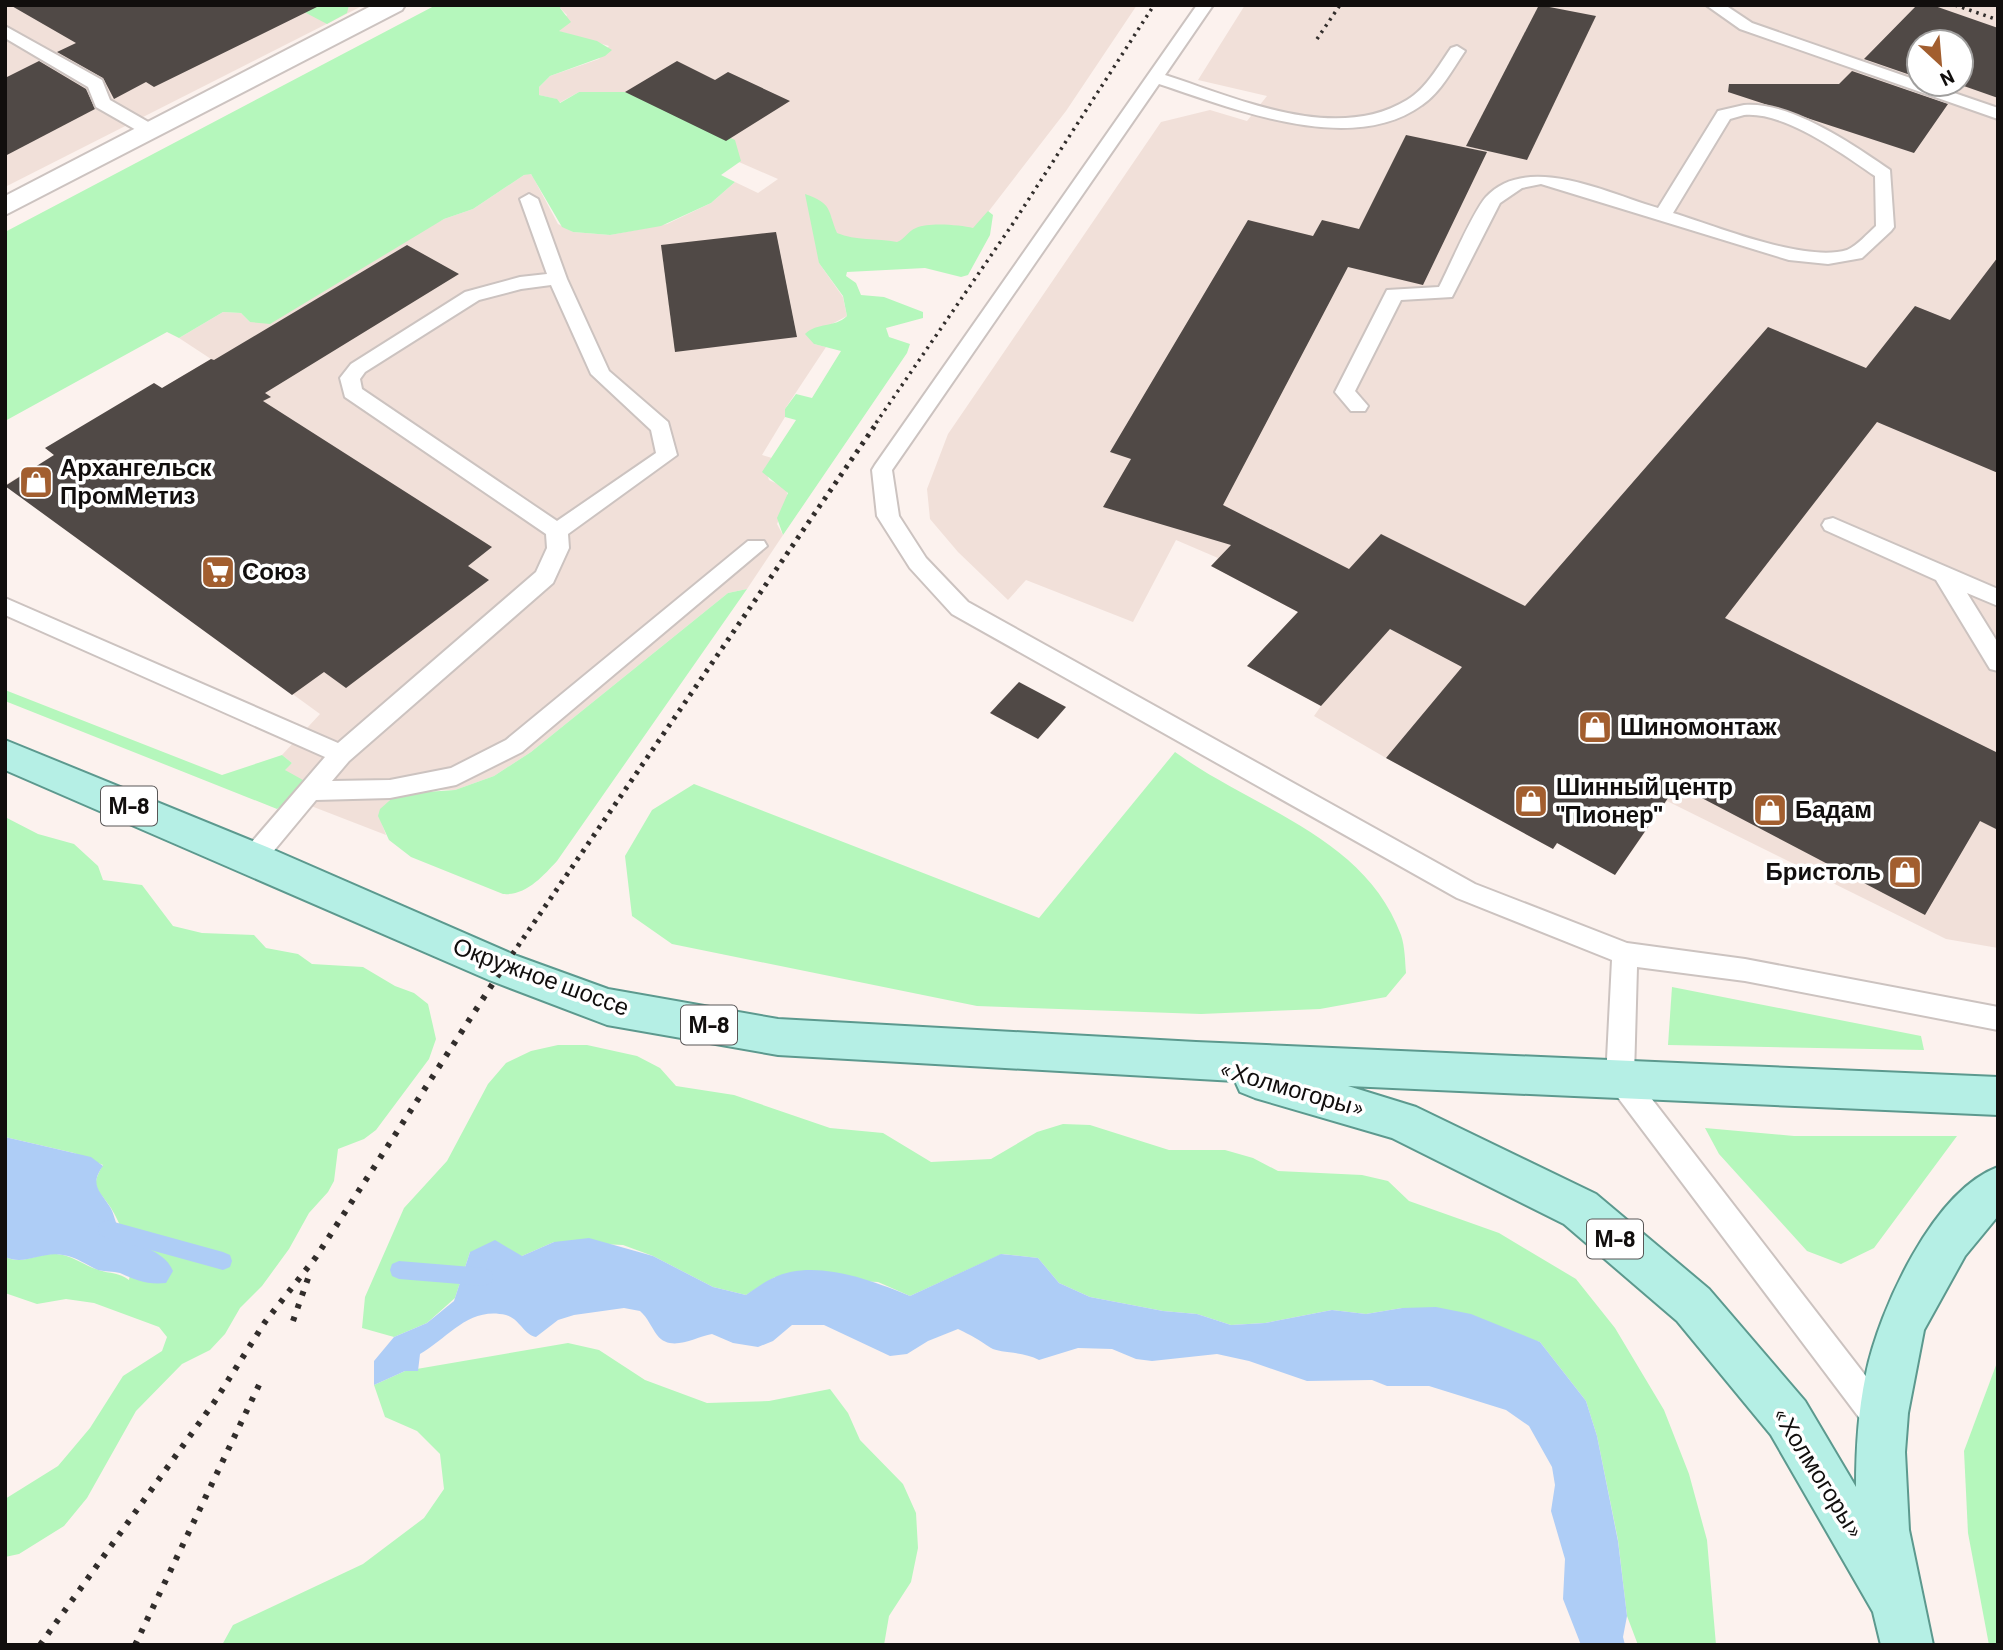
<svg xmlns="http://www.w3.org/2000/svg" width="2003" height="1650" font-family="Barlow,sans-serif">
	<rect width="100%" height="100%" fill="#fcf2ee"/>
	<g fill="#f1e0d9" fill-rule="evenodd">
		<path d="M5,5H364L5,187Z"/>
		<path d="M562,5H1137L1066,111L948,264L819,263L843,297L847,316L830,325L814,344L826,347L785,409V417L762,455L772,458L765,468L769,480L786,488L788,498L777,524L783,535L747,589L728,593L531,752L494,776L455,790H426L379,816L386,835L293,799L285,769L292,763L282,755L320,714L5,485L54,455L45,448L162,388L211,359L179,338L223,312L241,313L250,322L444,219L473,209L524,175L530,173L533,177L558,224L573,232L610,235L667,224L711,203L735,182L758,193L778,179L579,92L559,103L556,99L539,95V87L550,76L599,59L609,46L558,31L567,15L560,8Z"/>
		<path d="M1245,5H1998V948L1946,939L1667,801L1615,875L1558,843L1553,849L1386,758L1314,716L1321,706L1247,666L1298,612L1211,566L1218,558L1176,540L1133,622L1026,580L1008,600L958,552L930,519L927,489L948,434L1161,122L1210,110L1247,121L1267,96L1198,80ZM1919,42H1961V84H1919Z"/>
	</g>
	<g fill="#b5f7bc">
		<path d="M291,5H349L347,13L327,24Z"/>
		<path d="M436,5H562L560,8L571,22L559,31L597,41L612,50L605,56L550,76L539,87V95L557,99L560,103L579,92H625L735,140L741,161L721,175L735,182L711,203L661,226L610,235L573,232L562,227L531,174L524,175L473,209L444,219L270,324L250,322L241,313L223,312L179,338L167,332L5,421V232Z"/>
		<path d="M805,194C833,204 827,209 837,233C856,241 876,238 897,242C905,239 908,231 916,228C929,222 960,225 973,228L988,211L993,215L990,235L968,275L961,277L925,268L847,272L846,276L856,283L861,295L884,297L923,312V318L886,328L889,337L910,344L907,353L783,535L777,518L788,493L762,472L796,420L785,417V409L796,394L812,398L841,351L814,344L805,334C817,322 835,328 847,316L843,296L819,263Z"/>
		<path d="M747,589L557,861C543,876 526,896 503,894L411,857L389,840L378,816L380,809L397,794L455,790L494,776L531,752L728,593Z"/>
		<path d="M5,690L222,775L282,755L292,763L285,770L303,780C300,796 289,801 277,809L5,701Z"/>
		<path d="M1175,752C1253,809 1365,836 1401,935C1405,947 1405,961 1406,973L1386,997L1320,1009L1201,1014L977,1006L672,944L632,916L625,856L652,810L694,784L1039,918Z"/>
		<path d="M5,817L38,834L74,844L98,866L103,880L142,885L173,926L202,933L254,935L266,948L298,954L312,964L363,967L395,986L414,993L428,1004L436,1039L429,1059L376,1130L364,1139L338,1149L334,1181L328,1192L309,1213L289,1249L262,1286L240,1308L225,1334L210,1350L182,1364L136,1411L87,1498L64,1526L19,1554L5,1557V1499L58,1466L90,1428L123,1376L162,1351L167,1337L159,1327L94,1303L66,1299L37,1304L5,1293V1257C23,1265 35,1254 53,1254C72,1254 82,1265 99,1270C110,1274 119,1272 129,1280L137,1241C118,1229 121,1224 111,1208C98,1188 89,1189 103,1165L74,1153L5,1137Z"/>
		<path d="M1672,987L1921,1036L1924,1050L1668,1045Z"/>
		<path d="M558,1045H587L637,1056L660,1068L676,1086L734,1095L830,1128L883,1133L931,1162L991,1159L1037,1132L1063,1124L1090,1125L1169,1150H1225L1253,1158L1278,1171L1362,1175L1388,1181L1409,1201L1499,1233L1576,1279L1615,1328L1664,1410L1689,1474L1707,1540L1716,1645H1638L1627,1616L1618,1540L1597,1436L1586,1401L1540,1342L1402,1308L1366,1314L1332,1310L1265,1323L1231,1325L1197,1314L1163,1311L1090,1297L1059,1283L1038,1258L1002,1254L910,1296L878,1282L775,1277L746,1295L713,1287L653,1256L623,1245L554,1242L522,1256L470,1252L455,1298L427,1323L394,1337L362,1328L365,1297L404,1208L447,1161L488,1084L506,1063L531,1051Z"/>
		<path d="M1705,1128L1794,1136H1957L1874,1248L1841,1264L1807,1251L1719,1154Z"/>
		<path d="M568,1343L599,1350L645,1380L707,1403L769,1401L830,1389L848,1413L860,1440L903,1484L916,1513L918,1548L911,1582L889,1616L884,1645H222L233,1625L363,1564L424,1518L444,1489L440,1454L417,1431L385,1417L374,1385L405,1371Z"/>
		<path d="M1998,1360V1645H1989L1968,1533L1964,1451Z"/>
	</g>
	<g fill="#aecdf6">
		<path d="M5,1137L91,1157L103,1166C89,1185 100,1191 110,1207C114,1213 115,1222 118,1227C132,1248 163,1247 173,1271L166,1283C147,1285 136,1280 120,1273C113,1271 105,1272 98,1270C86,1265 77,1257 63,1255C42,1251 25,1266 5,1257Z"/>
		<path d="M589,1238L653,1256L713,1287L746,1295C755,1289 764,1282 773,1278C814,1258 871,1280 910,1296L1001,1254L1038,1258L1059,1283L1090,1297L1163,1311L1197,1314L1231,1325L1265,1323L1332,1310L1366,1314L1402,1308L1436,1307L1471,1314L1540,1342L1586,1401L1597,1436L1618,1541L1627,1616L1623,1637L1625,1645H1581L1563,1599L1565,1559L1551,1511L1555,1485L1552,1467L1529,1426L1506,1410L1429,1386H1387L1372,1380L1307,1381L1249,1361L1217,1354L1152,1361L1136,1359L1112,1349L1078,1348L1039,1360C1023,1351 998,1353 991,1348C979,1340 971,1335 958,1329L928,1341L907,1354L890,1356L824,1325H792L773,1341L758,1347L733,1343L712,1334C695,1337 671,1353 657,1335C651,1327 648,1318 640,1311L624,1308L574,1315L558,1320L536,1337C524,1335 520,1319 506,1315C469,1306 448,1338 420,1354L418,1371H405L374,1385V1361L394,1337L427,1323L454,1301L470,1252L495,1240L522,1256L554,1242Z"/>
	</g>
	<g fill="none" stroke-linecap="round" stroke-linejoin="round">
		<g fill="#aecdf6" fill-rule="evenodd">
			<path d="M107,1220L223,1252L230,1255L232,1261L230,1267L223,1270L107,1238L100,1235L98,1229L100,1223Z"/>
			<path d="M399,1261L484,1268L491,1271L493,1277L491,1283L484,1286L399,1279L392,1276L390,1270L392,1264Z"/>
		</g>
	</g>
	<g fill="#504946">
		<path d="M10,5H321L154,87L146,82L114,99L103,78L57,52L76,43Z"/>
		<path d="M1539,5L1596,16L1527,160L1466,146Z"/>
		<path d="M1917,5H1932L1998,28V98L1961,85L1957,91L1936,84H1961V42H1919V78L1864,59Z"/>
		<path d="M39,61L86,89L95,109L5,156V78Z"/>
		<path d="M677,61L715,80L728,72L790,101L726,141L625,92Z"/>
		<path d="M1852,71L1948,104L1914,153L1728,92L1729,84H1839Z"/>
		<path d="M1406,135L1487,152L1423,285L1348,267L1223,505L1349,569L1381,534L1525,606L1768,327L1866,368L1915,306L1950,320L1998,257V473L1877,422L1725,618L1998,753V830L1980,821L1925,915L1677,785L1615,875L1557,843L1553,849L1386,758L1462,667L1390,629L1321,706L1247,666L1298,612L1211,566L1231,545L1103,507L1131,459L1110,452L1248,220L1313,236L1322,220L1359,229Z"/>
		<path d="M776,232L797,337L675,352L661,245Z"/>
		<path d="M407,245L459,274L265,393L271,397L263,401L492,547L468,566L489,580L346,688L324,672L292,695L5,486L54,455L45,448L154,383L162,388L211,359L214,360Z"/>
		<path d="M1019,682L1066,707L1038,739L990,713Z"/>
	</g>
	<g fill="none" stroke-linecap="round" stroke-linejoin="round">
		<g stroke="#ccc3c0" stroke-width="4">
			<g id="lane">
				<path d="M1197,5H1213L1165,75C1237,98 1335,144 1407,100C1426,89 1439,65 1451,48L1457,46L1465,51C1452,70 1441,92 1422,105C1351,157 1232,108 1159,84L892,470L899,516L926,558L968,602L1475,884L1627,943L1745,959L1998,1007V1030L1745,981L1637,967L1634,1076L1892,1410L1896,1421L1892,1432L1881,1436L1870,1432L1610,1087L1606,1079L1612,960L1457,898L952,614L910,568L877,516L872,470L875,465Z"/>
				<path d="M1706,5H1725L1752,23L1919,81V84H1928L1998,108V119L1740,29Z"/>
				<path d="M5,26L102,80L110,100L157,127L160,131L157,135H145L96,107L88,87L5,38Z"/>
				<path d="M1744,105C1790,101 1854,145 1890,170L1894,227L1891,231L1862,258L1828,264L1789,260L1541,184L1522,188L1500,203L1452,297L1401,300L1355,391L1368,406L1365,411H1351L1335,392L1387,290L1439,287C1450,266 1472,213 1486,197C1527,152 1609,194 1658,208L1718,111ZM1744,115C1784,111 1843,154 1875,176L1876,226C1868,233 1857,246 1847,250C1805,263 1716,226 1673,213L1730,119Z"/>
				<path d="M529,194L538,199L567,279L609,371L668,422L677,455L568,534L569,548L553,583L349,761L332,781L390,780L451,768L506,740L748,541H764L767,546L522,752L456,785L390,798L316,800L262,865L253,868L244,865L241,858L244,851L325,757L5,615V598L338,743L536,572L547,548L546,534L345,397L340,378L351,364L465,292L520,277L547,274L520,199ZM551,285L591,374L651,430L656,453L557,521L362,389L360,379L365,372L479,300L521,289Z"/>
				<path d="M1833,518L1998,589V606L1967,593L1998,643V671L1990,669L1936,580L1825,530L1822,525L1825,520Z"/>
			</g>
		</g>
		<g stroke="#ccc3c0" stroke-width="4">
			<path id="street" d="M373,5H405L402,10L5,215V196Z"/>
		</g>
		<g stroke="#5c998e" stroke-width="4">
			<path id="primary" d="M5,740L267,847L517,956L608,989L778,1019L1196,1042L1998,1077V1115L1348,1086L1416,1107L1596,1194L1709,1289L1805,1401L1856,1487C1856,1449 1858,1412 1866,1374C1879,1310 1933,1191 1998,1167V1216L1965,1256L1924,1330L1908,1413L1905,1452L1909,1530L1933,1645H1881L1873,1612L1771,1435L1677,1321L1564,1224L1392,1138L1255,1098L1240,1092L1235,1081L778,1055L607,1025L489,980L5,770Z"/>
		</g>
		<use href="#lane" fill="#fff" fill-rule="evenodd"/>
		<use href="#street" fill="#fff" fill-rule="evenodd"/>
		<use href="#primary" fill="#b5efe5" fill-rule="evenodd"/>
		<g stroke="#312d2b" stroke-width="3.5" stroke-dasharray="2.5 5" stroke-linecap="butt">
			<path d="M1955,5L1998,20"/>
			<path d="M1317,39L1340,5"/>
			<path d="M876,423L1014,222L1154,5"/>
		</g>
		<path stroke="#312d2b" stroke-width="5" stroke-dasharray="3.5 6" stroke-linecap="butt" d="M507,962L878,421"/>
		<g stroke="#312d2b" stroke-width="6" stroke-dasharray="4.5 9" stroke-linecap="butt">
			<path d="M293,1321L311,1270"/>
			<path d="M40,1645L215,1401L265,1322L316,1257L508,960"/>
			<path d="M135,1645L259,1385"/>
		</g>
	</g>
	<defs>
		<g id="shop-square" transform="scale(1.75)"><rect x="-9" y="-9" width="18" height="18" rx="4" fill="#a25e2f" stroke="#fff"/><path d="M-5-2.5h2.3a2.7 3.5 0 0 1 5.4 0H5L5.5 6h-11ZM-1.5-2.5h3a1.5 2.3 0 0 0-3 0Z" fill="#fff"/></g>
		<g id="supermarket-square" transform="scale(1.75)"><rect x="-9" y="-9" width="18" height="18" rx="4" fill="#a25e2f" stroke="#fff"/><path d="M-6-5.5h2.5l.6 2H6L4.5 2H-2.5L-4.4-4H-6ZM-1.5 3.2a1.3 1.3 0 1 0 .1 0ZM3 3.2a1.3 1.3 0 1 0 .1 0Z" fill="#fff"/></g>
	</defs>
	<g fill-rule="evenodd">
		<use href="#shop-square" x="36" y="482"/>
		<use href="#supermarket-square" x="218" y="572"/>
		<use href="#shop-square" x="1595" y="727"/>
		<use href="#shop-square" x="1531" y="801"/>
		<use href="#shop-square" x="1770" y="810"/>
		<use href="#shop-square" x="1905" y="872"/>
	</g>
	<g text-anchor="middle" stroke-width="7" stroke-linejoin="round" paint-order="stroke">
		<g fill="#fff" stroke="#585656" stroke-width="2">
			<rect x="101" y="786.5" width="56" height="39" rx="5"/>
			<rect x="681" y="1005.5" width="56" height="39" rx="5"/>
			<rect x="1587" y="1219.5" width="56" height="39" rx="5"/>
		</g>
		<g font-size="23" font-weight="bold" fill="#110e0d">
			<text x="129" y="814">М-8</text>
			<text x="709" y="1033">М-8</text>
			<text x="1615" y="1247">М-8</text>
		</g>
		<g font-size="24" font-weight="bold" fill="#110e0d" stroke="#fff" text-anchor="start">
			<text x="60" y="476">Архангельск<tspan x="60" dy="28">ПромМетиз</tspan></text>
			<text x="242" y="580">Союз</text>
			<text x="1620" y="735">Шиномонтаж</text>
			<text x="1556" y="795">Шинный центр<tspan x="1556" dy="28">"Пионер"</tspan></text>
			<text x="1795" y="818">Бадам</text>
			<text x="1881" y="880" text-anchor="end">Бристоль</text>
		</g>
		<g font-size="24" fill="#110e0d" stroke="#fff">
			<text transform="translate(541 977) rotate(20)" y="8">Окружное шоссе</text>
			<text transform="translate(1292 1089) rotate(16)" y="8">«Холмогоры»</text>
			<text transform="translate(1818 1473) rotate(58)" y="8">«Холмогоры»</text>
		</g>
	</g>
	<rect width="2003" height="1650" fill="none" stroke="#110e0d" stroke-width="14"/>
	<g transform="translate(1940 63) rotate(154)"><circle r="33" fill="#ffffff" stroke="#a09f9e" stroke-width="2"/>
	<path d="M0-5L12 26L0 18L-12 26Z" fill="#a25e2f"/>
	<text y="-10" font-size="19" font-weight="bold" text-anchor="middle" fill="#110e0d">N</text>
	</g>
</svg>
